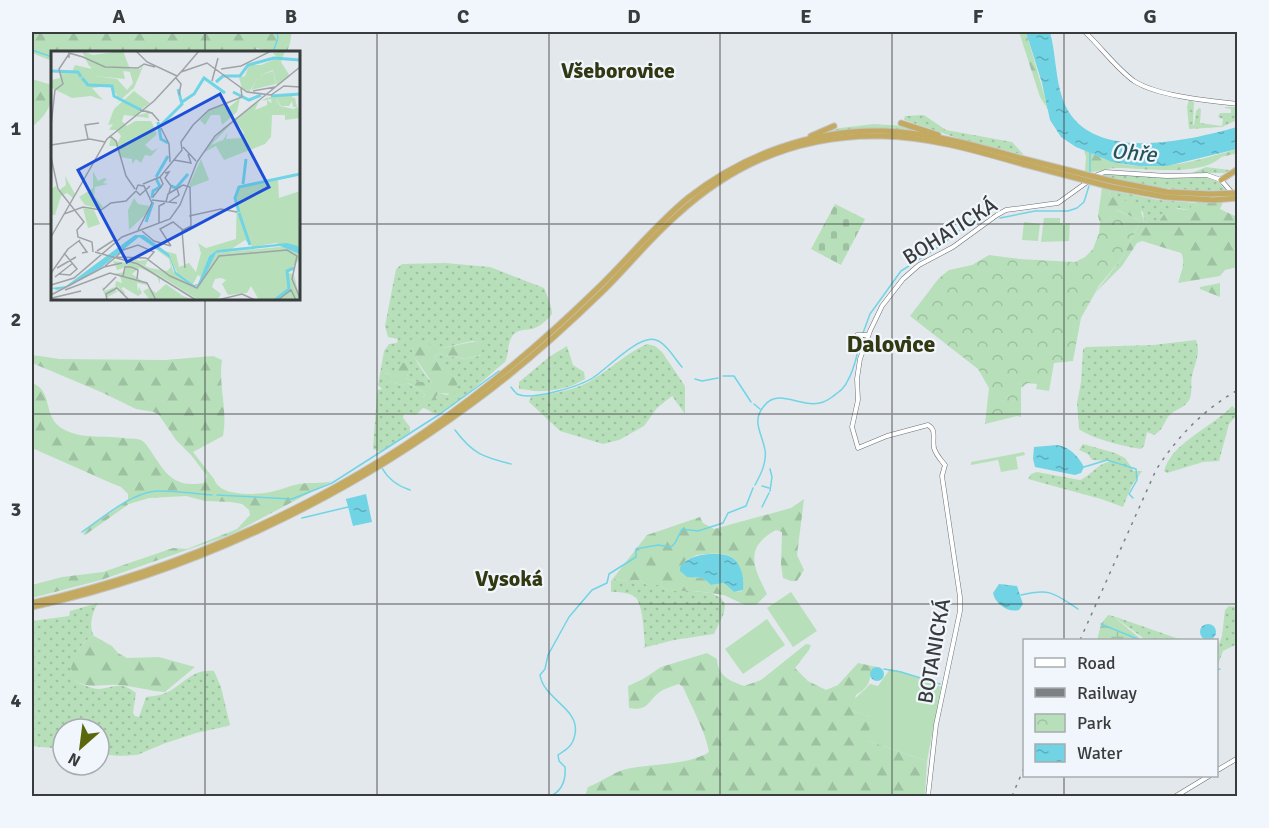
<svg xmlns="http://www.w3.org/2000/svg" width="1269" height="828" font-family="Signika,sans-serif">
	<defs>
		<pattern id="grass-dots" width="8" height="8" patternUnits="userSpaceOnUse" patternTransform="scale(1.5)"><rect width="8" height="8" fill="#b7e0ba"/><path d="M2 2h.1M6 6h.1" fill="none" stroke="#9ec1a1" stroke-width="1.8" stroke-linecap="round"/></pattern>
		<pattern id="forest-firs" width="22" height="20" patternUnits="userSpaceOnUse" patternTransform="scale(1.5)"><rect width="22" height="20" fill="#b7e0ba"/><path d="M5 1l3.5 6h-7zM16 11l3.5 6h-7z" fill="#9ec1a1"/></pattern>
		<pattern id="wetland-marsh" width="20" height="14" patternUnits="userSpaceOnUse" patternTransform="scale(1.5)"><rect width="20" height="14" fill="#b7e0ba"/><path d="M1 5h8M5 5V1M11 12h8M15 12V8" fill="none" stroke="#9ec1a1"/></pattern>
		<pattern id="cemetery-stones" width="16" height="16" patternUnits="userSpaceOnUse" patternTransform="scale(1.5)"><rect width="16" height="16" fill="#b7e0ba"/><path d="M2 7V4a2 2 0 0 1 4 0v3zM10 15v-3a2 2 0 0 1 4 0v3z" fill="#9ec1a1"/></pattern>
		<pattern id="park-crowns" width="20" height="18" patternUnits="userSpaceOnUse" patternTransform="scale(1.5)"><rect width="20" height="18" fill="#b7e0ba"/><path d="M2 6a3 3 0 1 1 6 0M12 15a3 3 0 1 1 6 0" fill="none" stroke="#9ec1a1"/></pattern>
		<pattern id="water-ripples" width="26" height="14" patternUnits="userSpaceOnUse" patternTransform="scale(1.5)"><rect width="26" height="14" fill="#71d4e5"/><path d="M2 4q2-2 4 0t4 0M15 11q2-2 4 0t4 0" fill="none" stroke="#5eadbb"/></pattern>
	</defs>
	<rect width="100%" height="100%" fill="#e3e8ed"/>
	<g fill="url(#grass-dots)" fill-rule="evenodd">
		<path d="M1189,100L1194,102L1193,125H1194L1196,111L1199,108L1201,109L1200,123L1222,126L1223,119L1218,117L1220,113H1231V109L1225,108V107H1237V120L1222,127L1189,129L1187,107Z"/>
		<path d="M924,115L946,130L1012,142L1024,155L960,139L904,120L905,116Z"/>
		<path d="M874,124L906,126L915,130L867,128L830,131L840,128Z"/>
		<path d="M1206,167L1230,170L1224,173H1192Z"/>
		<path d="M1114,173L1205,177L1218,182L1226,190C1183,192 1143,187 1101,176Z"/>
		<path d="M1109,190L1159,200L1196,203L1197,206L1189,210L1178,208L1152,225L1144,222L1143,212L1110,196Z"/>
		<path d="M445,263L490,267L544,288C547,295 552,306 552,314C548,319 543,324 537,327C530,331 520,328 514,334C506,343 510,353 505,362C492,372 453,409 440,413C432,415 429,409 423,408L416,415L404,414L403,418L410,427V432L381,452L373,449L377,395L378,390L382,389L378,385L384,351L389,344L397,343L398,339L388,337L385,326L396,269L402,264ZM472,341H477L481,355C466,361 454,358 439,353L435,356L439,366L455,377L456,384L448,395L437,393L427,405L422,399L425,395L422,391L407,383L404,386L390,381L385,373L390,374L410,368L406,379L434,385C425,375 413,359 412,347L431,346L442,348Z"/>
		<path d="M1196,340C1201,353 1195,363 1192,376C1190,385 1194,395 1187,403C1182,409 1173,410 1168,417C1164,423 1162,431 1154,435L1147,432L1144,446L1141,449C1126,447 1090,438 1079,429L1077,403L1081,382L1083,349L1086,347L1153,345Z"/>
		<path d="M647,344L655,346L662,352L685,386V414L672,396L657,408L644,426L619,440L603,444L560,431L529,402L531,397C553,393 576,391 595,378C613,367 627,353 647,344Z"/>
		<path d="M567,346L573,365L584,372L585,379C572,388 550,392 534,391C529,390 524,389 519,389V382L549,357Z"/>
		<path d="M1232,406L1237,410L1235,417L1229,424L1219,461L1203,462L1167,473L1164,471C1171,443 1214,426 1232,406Z"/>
		<path d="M1083,444L1115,453L1125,458L1134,471H1142L1131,487L1123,507L1101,499L1028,479L1031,474L1037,472L1080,480C1092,475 1099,462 1112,461L1092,460L1088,454L1079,450Z"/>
		<path d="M615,579L626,581L639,580L647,585H659L670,591L684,590L711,593L721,598L725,604L724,613L714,634L674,640L643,648L645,646C644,635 643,603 635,597C628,592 619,592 611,592V581Z"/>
		<path d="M98,603C93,611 88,625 94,636C80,641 76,655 72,668L76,682C82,684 92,689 99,689C116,687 121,681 136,693L133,713L135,716L139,717L146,697C154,696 163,695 170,691C186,681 194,669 214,671L221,687L230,725L228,726L196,733L163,744L137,755L120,756L99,754V729H63V749L32,746V621L69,616L70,611Z"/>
		<path d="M1229,606L1237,607V644L1223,651L1217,667V649L1222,636L1225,610Z"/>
		<path d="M1113,616L1182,640H1146Z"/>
	</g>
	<g fill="url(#forest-firs)" fill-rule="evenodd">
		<path d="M32,32H292C290,39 291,46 286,52H269V51L256,48L258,52H52V61L32,53Z"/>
		<path d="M1019,32H1026L1049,111L1040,97Z"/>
		<path d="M32,79L52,85C53,104 47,115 32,127Z"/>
		<path d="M1237,149L1238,153L1221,157C1202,177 1143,168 1117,168C1105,168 1096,174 1085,171L1086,157L1084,151H1088C1096,155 1105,160 1114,162C1156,173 1197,161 1237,149Z"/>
		<path d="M1102,188L1109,190L1110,196L1127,201L1140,208L1144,222L1151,225L1153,221H1159L1169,208L1189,210L1192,205L1197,206L1196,202H1223L1220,209L1237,217V267L1225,270L1220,276L1178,283C1181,273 1186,262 1181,253L1142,241L1137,243L1122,266L1095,293L1122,258L1140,222L1137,219L1117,210L1104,224L1100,223L1098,216Z"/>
		<path d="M1220,283V297L1200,289V287Z"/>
		<path d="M411,339L442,348L477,341L482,354C466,361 455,358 439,353L435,356C441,372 454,372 458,382L454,394L438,393L434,400L427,405L414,398L415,395L422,399L425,395L422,391L408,383L404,386L390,381L384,373C393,375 396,371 400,363H405L410,368L406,379L433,384L413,355Z"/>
		<path d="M32,355L60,359L165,360L213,356L222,360C218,386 228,409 223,436L193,452L214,479C220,497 255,495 271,492C280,490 289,486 299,484C310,482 321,484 332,481L230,535L101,580L32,598V585L62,577L103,572L173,548L187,549L237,529L250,515L249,510L242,504L231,502L205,501L186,496L149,498L129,504L85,535L83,534L88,528L123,504L128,499V494L121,487L111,483L32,448V383C53,390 43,415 60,427C78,440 103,435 123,438C129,439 136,438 141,440C146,443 147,446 150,450C166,474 173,488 204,483L207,476L191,455L176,440L159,415L154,412L136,409L101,392L32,363Z"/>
		<path d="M804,499L797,555L804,570L797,581H791L783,578L781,564L782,532L776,530C743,548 754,568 767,594L756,605H745L724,595L696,591H670L659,585H647L639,580L626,581L615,579L611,581L647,535L700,517L703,523L714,529L791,508ZM706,554C713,554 724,553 730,556C741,562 746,581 742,591L734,592L724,583L711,585L703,578H695L685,561L697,555Z"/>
		<path d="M94,636L112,646L118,653L127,658L159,657L195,667L165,692C149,691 134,686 118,685C100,684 95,689 76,682L71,668C76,655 80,641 94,636Z"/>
		<path d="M806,644L811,645L809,650L795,668L808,681L826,690L838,685L858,663L877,667C865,677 876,683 856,695L852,710L870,717L872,720L869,741L927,761L925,796H585L588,787C601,782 612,773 626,769C649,764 690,765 709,752C705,730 692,708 683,687L679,684C673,686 666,688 661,691C648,700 649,712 629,708L628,686L643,679L661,667L707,653L717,659C718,676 730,681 744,686L761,680Z"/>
	</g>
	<path fill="url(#wetland-marsh)" d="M1108,615L1113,616L1142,640H1097L1101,624Z"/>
	<path fill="url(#cemetery-stones)" d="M835,204L865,219L841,265L811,249Z"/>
	<path fill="url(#park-crowns)" d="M1116,210L1137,219L1140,222L1122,258L1099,286L1081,318L1073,361L1054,363L1049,391L1036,389L1037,384L1028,383L1021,388V417L1017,416L985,424L989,388L978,369L910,316L939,278L949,270L972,265L989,255L1019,259L1075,262L1085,257L1093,249L1099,233L1100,223L1104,224Z"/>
	<g fill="#b7e0ba">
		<path d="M1044,218H1060V223H1070L1069,241L1041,242Z"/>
		<path d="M1024,222L1040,224L1038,241L1022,240Z"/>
		<path d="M1024,452L1025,455L1016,457L1018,469L1001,472L998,460L971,465V462Z"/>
		<path d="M791,592L817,631L793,647L767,608Z"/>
		<path d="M767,619L785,645L743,674L725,649Z"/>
		<path d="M890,669L900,671L941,687L927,761L869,741L870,717L852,710L850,705C856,696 863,692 870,684L878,686Z"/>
	</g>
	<g fill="url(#water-ripples)">
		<path d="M1026,32H1050C1056,54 1055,78 1063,100C1087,165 1187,141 1237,127V149L1167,166H1139L1112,162L1076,147L1061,137L1050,120L1042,83Z"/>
		<path d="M1057,445C1070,447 1078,456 1084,467L1081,473L1075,475L1035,467L1033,459L1034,447Z"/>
		<path d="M366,494L372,522L353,526L346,499Z"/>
		<path d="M715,554C720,554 726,554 731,557C741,562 745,579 743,590L734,592L724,583L711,585L703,578L687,577L680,571V567C689,556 701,554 715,554Z"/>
		<path d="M999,584L1017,586L1023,604L1019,610C1008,613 995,604 993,593Z"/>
		<circle cx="1208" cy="632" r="8"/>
		<circle cx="877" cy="674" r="7"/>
	</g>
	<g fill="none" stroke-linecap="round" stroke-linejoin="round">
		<g stroke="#71d4e5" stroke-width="1.5">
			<path d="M32,50L52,57"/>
			<path d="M273,52L278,38L277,32"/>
			<path d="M1090,153V172"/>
			<path d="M1000,218L1035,211H1068L1077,208L1084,202L1089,186"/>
			<path d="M863,333L870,314L901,271L940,246L976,217L991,216"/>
			<path d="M723,376H734L751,402"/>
			<path d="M695,379L702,381L718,378"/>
			<path d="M511,387C513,390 515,392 517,394C532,401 581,386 594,377C607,369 639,334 656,340C666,343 675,359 682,367"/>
			<path d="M754,404L760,409"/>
			<path d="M455,430C473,454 483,457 511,464"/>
			<path d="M1084,467L1107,460L1136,469L1137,480L1129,494L1133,498"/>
			<path d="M382,468C388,479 398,486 410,490"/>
			<path d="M755,485C761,474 767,462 765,450C762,433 751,421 764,406C781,384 808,417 832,397C839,392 845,388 848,380C855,368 857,353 861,340"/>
			<path d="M762,486L769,488"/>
			<path d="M770,491L772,477L770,469"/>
			<path d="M217,495L292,499L332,483L440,414L499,371"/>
			<path d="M762,507L769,493"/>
			<path d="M302,518L348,507"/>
			<path d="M82,532C104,517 129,494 156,491C174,490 194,494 212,495"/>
			<path d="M1021,595C1050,588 1054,593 1078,609"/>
			<path d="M1101,624L1140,640"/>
			<path d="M884,669L901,672L940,684"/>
			<path d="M1216,670L1220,669"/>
			<path d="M551,796C563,790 566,780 565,767L559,761L558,755C567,749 573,746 575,734C580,708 544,700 540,675L545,669L548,655L569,617L592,590L607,583L609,574L636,557V549L658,545L671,547L675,543L682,529L698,531L723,523L728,513L746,506L753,488"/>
		</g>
		<g stroke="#6b7074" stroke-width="5">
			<g id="tertiary">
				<path d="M1085,32C1101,47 1116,68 1134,81C1157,96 1210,101 1238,104"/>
				<path d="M865,342L857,335H868"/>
				<path d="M1216,771L1238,758"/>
				<path d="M928,796L936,725L960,611V597L942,476L945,465C941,460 936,455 934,448C932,438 937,430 928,425L887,436L858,448L852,427L858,400L857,379L860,359L870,331L882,306L903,279L919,265L953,247L997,215L1006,210L1058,203L1097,175L1105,172L1167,176L1207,175L1221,180L1233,194"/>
				<path d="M1176,796L1209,776"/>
			</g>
		</g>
		<g stroke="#c4c4c5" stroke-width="7">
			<g id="trunk">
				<path d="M901,123L938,135"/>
				<path d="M811,136L834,126"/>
				<path d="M1221,180L1238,169"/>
				<path d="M1111,181L1167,192L1210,194"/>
				<path d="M1111,187L1166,197L1214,200"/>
				<path d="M32,603C188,568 342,497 470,399C515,365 558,327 599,287C629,258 656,224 688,198C744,154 813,129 884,131C932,133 978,146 1024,159"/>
				<path d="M32,607C189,573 340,501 470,405C517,371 562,331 604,290C628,266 650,239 676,216C734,162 803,134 883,136C931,137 977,151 1023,164"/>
			</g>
		</g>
		<use href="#tertiary" stroke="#fff" stroke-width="4"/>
		<use href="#trunk" stroke="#c3aa60" stroke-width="5"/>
		<g stroke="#7e8184" stroke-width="1.5" stroke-dasharray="3 6" stroke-linecap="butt">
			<path d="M1080,640L1156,470C1177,437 1204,409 1238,390"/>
			<path d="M1012,796L1024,768"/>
		</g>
		<g stroke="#c4c4c5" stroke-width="7" stroke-linecap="butt">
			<g id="trunk-bridge">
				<path d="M1024,159L1111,181"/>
				<path d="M1023,164L1111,187"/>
				<path d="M1210,194L1238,193"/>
				<path d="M1214,200L1238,198"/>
			</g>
		</g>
		<use href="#trunk-bridge" stroke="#c3aa60" stroke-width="5"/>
	</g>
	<path fill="none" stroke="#393c3d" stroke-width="1.5" stroke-opacity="0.55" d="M205,32V52M377,32V796M549,32V796M720,32V796M892,32V796M1064,32V640M32,224H52M298,224H1238M205,298V796M32,414H1238M32,604H1238M1064,776V796"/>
	<g text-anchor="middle" stroke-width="4.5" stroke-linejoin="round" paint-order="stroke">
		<g font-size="21" fill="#393c3d" stroke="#f0f6fb">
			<text transform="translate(950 231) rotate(-32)" y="7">BOHATICKÁ</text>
			<text transform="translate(934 651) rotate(-80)" y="7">BOTANICKÁ</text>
		</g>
		<g font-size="22" font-weight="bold" fill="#323912" stroke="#f0f6fb">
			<text x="618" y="78">Všeborovice</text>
			<text x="509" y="586">Vysoká</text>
		</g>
		<g font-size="22" font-style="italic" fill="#27545b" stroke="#f0f6fb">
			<text transform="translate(1134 152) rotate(5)" y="8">Ohře</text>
		</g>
		<g font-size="24" font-weight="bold" fill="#323912" stroke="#f0f6fb">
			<text x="891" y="352">Dalovice</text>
		</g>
	</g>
	<g transform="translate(51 51)">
		<rect width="249" height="249" fill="#e3e8ed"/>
		<path d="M39,15L72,19L74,28L44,25ZM222,20L225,33L200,39L206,28H211L210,24ZM239,43L245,44L240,46L244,47L246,56H242L241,50L238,55H230L226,48L225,55H221L220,48L211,50L215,47ZM189,47L186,61L171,74L169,64H160L154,74L149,69L158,60L173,53L176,58ZM150,108L158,129L140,136L138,134ZM42,120L47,130L53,127L56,128L52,132L57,133L44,136L43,145L52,156L49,158L34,154L28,146L42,137ZM32,157L43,159L49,173L37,177ZM85,207L89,213L81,209L102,220L108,225L114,232L109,227V233L105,223L88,217L81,223L97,234L86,232L87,241L88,236L91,242L87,245L72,236L70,238L72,239L74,242L72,244L67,235L64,240L69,239L55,247L51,237V235L54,240L64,236L65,230L71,232L69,225L62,223L74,221L75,216L66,219L64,213L54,216L63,213L62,210L77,212L81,208Z" fill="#b7e0ba"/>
		<path d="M31,0L42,4L72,0L79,18H89L93,13L83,37L66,52L69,48L59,35L41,37L52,49L40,45L21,47L1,37L0,29L9,27L8,19L21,21L24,14L41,18L45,25L66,28L76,39L82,32L79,21L38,15ZM234,0L230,11L239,25L226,35L222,19L210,24L211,28H206L198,41L191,37L188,27L194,25L198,14H210L227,7L222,2ZM83,40L99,52L89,59L87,64L96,62L94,58L102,62L97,63L98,67L73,64L71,70L76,75L84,70H100L106,83L94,94L101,100L107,97L100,105L94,104L90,112L85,108L81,113V108L69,106L65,95H58L60,86L67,91L70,85L65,79H58L62,73L57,74L63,58ZM245,46L249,67L234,69V64H221L220,86L214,93L173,109L165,95L152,102L172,77L208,50L204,59L216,54V49L225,55L226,48L229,55L242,58L247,56ZM184,69L193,82L190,87L175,88L177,81L172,89L160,94ZM14,125L24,143L22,147L16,142L10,145L4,164H0V138L5,135L7,140L15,134ZM227,129L228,147L249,140V199L224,192L202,196L194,189L179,199H166L158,205L150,226L147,224L142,233L127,223L116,202L107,198L94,186L109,199L125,203L128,216L138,212L145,221L150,202L147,192L155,197L185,188L186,136ZM98,193L119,207L122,220L145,236L165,202L239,195L249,203V208L237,221L243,224L249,249H208L200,235L196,242L177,244L171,233L175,229L170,227L164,228L161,236L170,243L167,248H146L85,210L97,209L94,215L99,217L116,220L120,216L118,208ZM115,233L132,245L143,249H99L92,240L98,237L105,242Z" fill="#b7e0ba" fill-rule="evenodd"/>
		<path d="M83,147L87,153L98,155L97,161L78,179L77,159Z" fill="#b7e0ba"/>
		<path d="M84,184H93L118,203L125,221L143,234L147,233L158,205L166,199L236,192L247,195L249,203L229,195L165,202L150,233L142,236L124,223L119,207L88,186L51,216L19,235L6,239L0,237L15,235Z" fill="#71d4e5"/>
		<path fill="none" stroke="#71d4e5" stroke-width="3" d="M0,20L27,21L30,26M31,27L37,34L61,35L63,45L90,59M165,31L172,25H189L197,14L223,7L249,9M182,41L198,49L210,44M220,45L249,43M131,51L143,43L153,27L174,42M107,71L110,88L117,92M109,75L131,53L127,38M105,126L117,105M192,133L195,108M120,135L125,137L137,123M101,147L102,140L109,136L105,127M188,161L184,147L188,136L249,123M188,162L199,194M95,171L102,151M224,249L238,238L236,220L243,217"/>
		<path fill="none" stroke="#9fa3a7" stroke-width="1.5" d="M85,0L96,11L126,25M18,7V2L32,6L54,16L87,17L93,13L104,16M170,18L190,15L220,0M130,21L148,0M125,27L130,33L128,44M161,30L167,7M202,40L224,36M89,59L101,62L108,70M0,75L4,39L12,33L8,18L18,3M110,77L118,93L119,111M59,85L65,90L75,125L84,138M37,88L34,74L48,72M0,94L39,88L54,91M132,96L145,110M0,106L7,138L33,171L26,179L27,186L41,191L42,201M123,109L140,112L137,103M114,122L118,121L114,127L120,135L118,142M109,126L131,99L130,91L142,74L158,59L191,46L190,37M92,133L109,126M85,139L87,134L93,135L101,152L87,179M85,140L89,144L99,135M102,146L112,133L109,126M101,149L126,152M115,151L117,143L132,134M118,151L128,144L126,138M13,163L32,156L50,159L60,152L75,150L85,140M138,165L170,158L186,161M108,172V155L114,152M131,179L134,217M91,180L103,190L120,195M0,186L56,88L103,50L130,21L156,12L196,41L220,44L233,35L249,36M28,190L36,201L31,202M120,195L109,178L122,171L132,179L140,175L139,136L132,134M46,200L63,189M44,201L87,213M65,206L72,199L87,194L103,201L97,208M87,213L145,249M54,215L65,206L95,207L119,225L146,237L168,205L236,199L246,205L241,228L249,247M53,216L71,212M6,217L25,206M0,222L17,198L29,189M7,223L19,224L26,218L13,202M72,225L74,216H80L87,219L86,228M4,226L22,212M0,234L23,227L71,186L119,168L129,154L146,111L164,85L249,16M14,239L59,222L96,232L105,249M52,239L65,226M0,244L53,216M1,247L30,240M56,249L55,243L66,237L78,249M167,249L191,243L204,249M227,249L240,239L245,249"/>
		<path fill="#1d4ed8" fill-opacity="0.15" stroke="#1d4ed8" stroke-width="3" d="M169,43L218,136L76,211L27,119Z"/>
		<rect width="249" height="249" fill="none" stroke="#393c3d" stroke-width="3"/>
	</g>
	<rect width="1269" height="828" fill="none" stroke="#f0f6fb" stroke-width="66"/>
	<rect x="1023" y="639" width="195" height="138" fill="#f0f6fb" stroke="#a7acaf" stroke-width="1.5"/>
	<rect x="1035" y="658" width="30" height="9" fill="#ffffff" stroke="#a7acaf" stroke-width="1.5"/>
	<text x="1077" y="669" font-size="18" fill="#393c3d">Road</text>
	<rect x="1035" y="688" width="30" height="9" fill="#7e8184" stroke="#a7acaf" stroke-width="1.5"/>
	<text x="1077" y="699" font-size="18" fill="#393c3d">Railway</text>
	<rect x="1035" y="714" width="30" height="18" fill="url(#park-crowns)" stroke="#a7acaf" stroke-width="1.5"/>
	<text x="1077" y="729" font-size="18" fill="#393c3d">Park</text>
	<rect x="1035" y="744" width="30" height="18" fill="url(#water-ripples)" stroke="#a7acaf" stroke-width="1.5"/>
	<text x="1077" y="759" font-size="18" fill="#393c3d">Water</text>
	<g transform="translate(81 747) rotate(208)"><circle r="28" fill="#f0f6fb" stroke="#a7acaf" stroke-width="1.5"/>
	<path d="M0-4.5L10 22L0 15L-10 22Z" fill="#5a670c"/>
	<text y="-9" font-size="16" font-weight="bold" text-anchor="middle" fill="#393c3d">N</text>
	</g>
	<rect x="33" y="33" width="1203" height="762" fill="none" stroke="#393c3d" stroke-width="2"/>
	<g font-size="20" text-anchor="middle" font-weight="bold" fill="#393c3d">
		<text x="119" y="23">A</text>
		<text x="291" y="23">B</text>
		<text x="463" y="23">C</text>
		<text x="634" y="23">D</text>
		<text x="806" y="23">E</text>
		<text x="978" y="23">F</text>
		<text x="1150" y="23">G</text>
		<text x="16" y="135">1</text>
		<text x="16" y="326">2</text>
		<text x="16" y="516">3</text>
		<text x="16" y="707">4</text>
	</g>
</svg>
